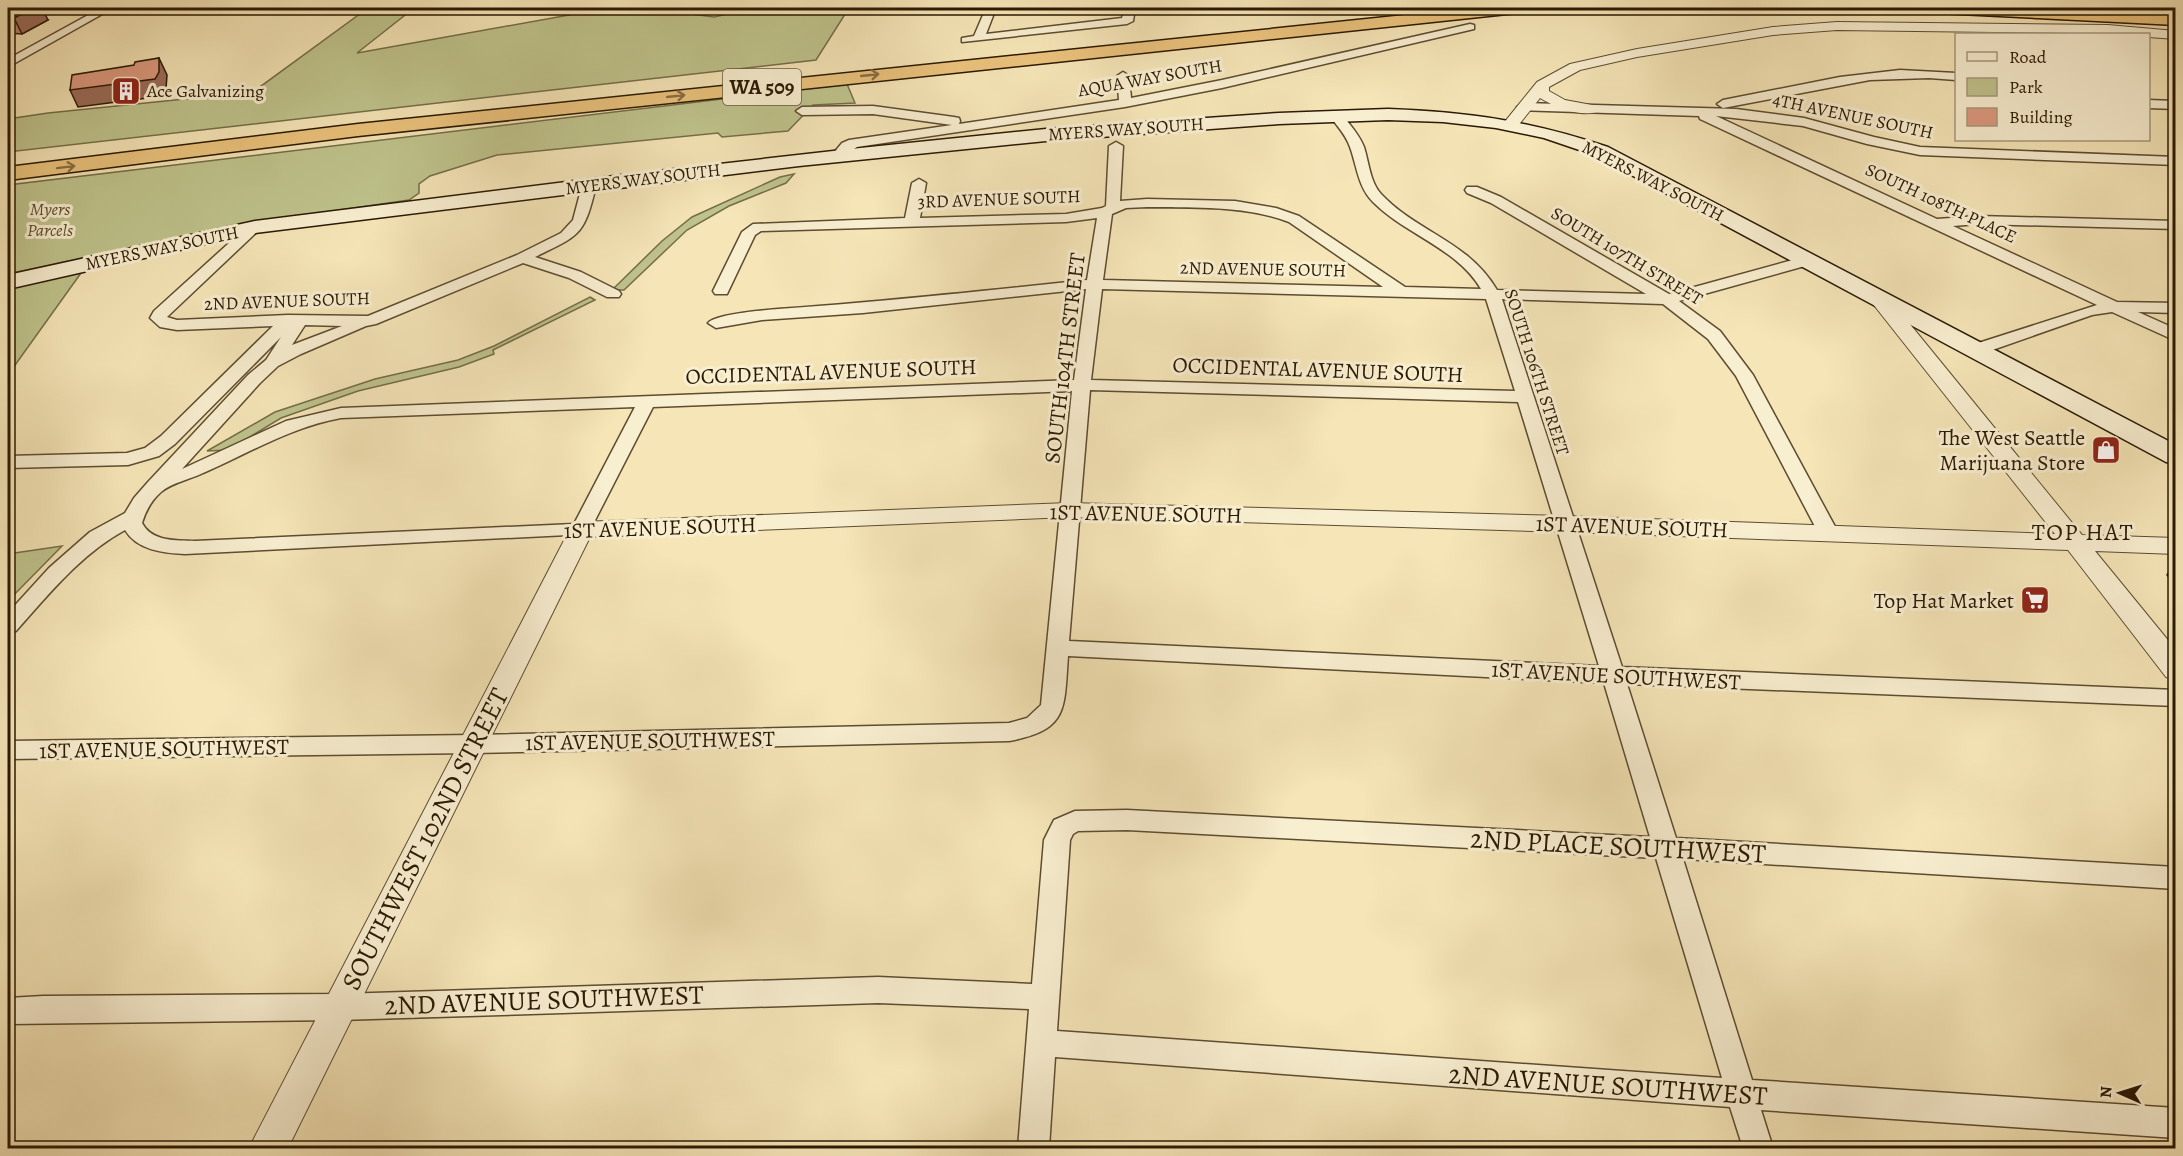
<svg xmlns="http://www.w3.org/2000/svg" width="2183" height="1156" font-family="Alegreya,serif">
	<rect width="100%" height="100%" fill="#f5e5b7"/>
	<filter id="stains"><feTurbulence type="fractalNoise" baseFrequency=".00333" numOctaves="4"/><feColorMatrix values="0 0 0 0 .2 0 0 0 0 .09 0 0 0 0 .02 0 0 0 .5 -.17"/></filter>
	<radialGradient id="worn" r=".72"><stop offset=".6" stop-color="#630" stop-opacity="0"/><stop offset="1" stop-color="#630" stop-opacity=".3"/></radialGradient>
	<g fill="#bfc38c" stroke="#746e48" stroke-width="1.5">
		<path d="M368,8H414L357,53L608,8H643L714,17L755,8H849L816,60L8,152V119L48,113L253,92Z"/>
		<path d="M847,84L855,103L813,105L788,131L722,137L718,133L497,155L430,176L419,184V193L409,200L241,224L8,274V185Z"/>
		<path d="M794,174L786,183L729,206L687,230L624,290H612L662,241L692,217L780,177Z"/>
		<path d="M81,273L8,375V287Z"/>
		<path d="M590,297L595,300L493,350L494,354L459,367L358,391L281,418L228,450L207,451L275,412L375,379L458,360L494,346Z"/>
		<path d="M62,546L8,601V554Z"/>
	</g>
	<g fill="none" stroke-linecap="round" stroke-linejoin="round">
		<g stroke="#5d4c30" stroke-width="3">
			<g id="minor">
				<path d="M101,8H113L8,67V59Z"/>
				<path d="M986,8H996L986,34L1122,18L1125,8H1135L1133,21L1127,24L962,42V38L974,36Z"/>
				<path d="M1470,24L1474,25V29L1222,88L1125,107L857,147L839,159L832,155L842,143L849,140L952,125L873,114L802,115L796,111L802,107L873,106L954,117L959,118L960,121L959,124L1119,100L1117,76L1123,72L1129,76L1131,98L1222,80Z"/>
				<path d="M1900,70L1956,73V80L1929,78L1870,80L1723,108L1717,104L1723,100L1840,77Z"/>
				<path d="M2148,100L2176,101V109L2148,108Z"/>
				<path d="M1523,103L1736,109L1804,118L1874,137L1920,147L2176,157V165L1920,155L1867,144L1803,126L1716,116L1937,219L1978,216L2176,221V229L1978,224L1953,226L2117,302L2176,303V313L2138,312L2176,329V341L2112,312L2092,315L1981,354H1969L1967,350L1969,346L2097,305L1700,119L1699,116L1519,110L1517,107Z"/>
				<path d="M1336,112L1341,113C1349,124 1359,134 1364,147C1369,163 1370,182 1381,194C1418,233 1467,240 1497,290L1646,294L1491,203L1467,193L1465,190L1467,187H1477L1501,197L1669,294L1807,256L1815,261L1812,264L1679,301L1720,331L1753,375L1839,534L1836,539L1829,540L1822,539L1819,534L1736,376L1708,339L1663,304L1502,299L1622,667L2176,690V706L1627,684L1676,838L2176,867V889L1683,859L1752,1080L2176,1108V1138L1761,1110L1773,1148H1743L1730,1107L1055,1057L1049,1148H1018L1029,1009L878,1003L340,1020L8,1024V998L43,996L340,994L878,977L1032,984L1044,840L1054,820L1075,811L1127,810L1650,837L1604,683L1068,656C1064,709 1069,730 1009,741L474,753L8,759V741L474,735L1009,723L1027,718L1041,705L1072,391L653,407L588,534L185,554C163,553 137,550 125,530C81,554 49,594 16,631L8,633V613L49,568L90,532L125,513L134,498L148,482L248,375L266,360L281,337L175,444L159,456L128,465L8,468V456L127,453L145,448L161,436L273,326L177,330L160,327L150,318L154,311L250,224L255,223L262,227L167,317L177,320L288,315L368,316L517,255L561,233L573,220L582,186L589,182L596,186C584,236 580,235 535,257L581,272L619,291L621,294L619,297H607L569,278L523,263L376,324L366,326L301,354L278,366L260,383L182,469L286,421L341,408L1074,380L1086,289L863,313L762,320L716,328L708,323C715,314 765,310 778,309C881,302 984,291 1087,280L1097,218L1066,222L761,231L755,235L727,294H715L713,291L742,232L753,224L905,218L912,183L919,179L926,183L920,218L1066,214L1102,208L1106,206L1109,146L1116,142L1123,146L1120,201L1147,199L1235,201L1276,208L1299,216L1405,287L1481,289C1457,248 1406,235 1373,202C1358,187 1357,166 1350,147C1346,135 1337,126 1330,116ZM1147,207C1194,208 1244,205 1289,222L1383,287L1103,280L1112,214L1126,208ZM1102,289L1486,299L1515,391L1091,380ZM305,325L342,326L292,345ZM1090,390L1518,402L1599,666L1069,641ZM635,407L574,524L195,541C176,540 152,542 142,523C146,510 151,501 161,492C171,483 191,479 203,473C249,453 291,427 341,418ZM1127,830L1656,858L1722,1078L1057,1031L1070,840L1073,834L1078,831Z"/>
			</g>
		</g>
		<g stroke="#5d4c30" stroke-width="2">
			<g id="tertiary">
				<path d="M1837,22L2108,25L2176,31V39L2148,37V34L1837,30L1773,35L1637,57L1580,70L1549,87V91L1565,100L1597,106L1600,109L1597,112C1579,117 1555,107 1540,98L1517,127H1505L1503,124L1537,82L1570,64L1637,49L1773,27Z"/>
				<path d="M1880,294L1887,296L2082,535L2176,538V554L2095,551L2176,650V680L2166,677L2068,550L1567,532L1069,517L590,537L288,1148H249L572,525L581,522L1069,503L1567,516L2055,534L1873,304L1870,300L1873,296Z"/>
			</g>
		</g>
		<g stroke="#2a1903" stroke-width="3">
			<path id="secondary" d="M1388,109C1470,112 1530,121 1608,147L2176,445V464L2166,462L1594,155L1544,138L1496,128L1443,122L1388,120L1279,124L1046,141L799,166L255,233L8,289V275L255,221L622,175L860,148L1046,129L1279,113Z"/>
		</g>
		<g stroke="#2a1903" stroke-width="3">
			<g id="motorway">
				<path d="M1473,8H1526L1523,12L1517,13L358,136L8,180V167L358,124Z"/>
				<path d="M1930,8H2031L2176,15V25L1939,13L1933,12Z"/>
			</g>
		</g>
		<use href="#minor" fill="#f8eed0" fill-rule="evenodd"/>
		<use href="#tertiary" fill="#f8eed0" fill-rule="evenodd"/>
		<use href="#secondary" fill="#f8eed0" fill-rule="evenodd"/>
		<use href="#motorway" fill="#eac27c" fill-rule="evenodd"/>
	</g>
	<g fill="#bd846d" stroke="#2a1903" stroke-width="1.5">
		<path d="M8,8L48,20L22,34L8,33Z"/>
		<path d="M2175,562V585L2167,575Z"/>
	</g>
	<g fill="#9a6b59" stroke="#2a1903" stroke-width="1.5">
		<path d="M33,8H42L48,20L22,34L14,18Z"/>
		<path d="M159,58L167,75L166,89L163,96L78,107L70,90Z"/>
	</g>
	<g fill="#dc997f" stroke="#2a1903" stroke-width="1.5">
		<path d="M8,8H33L14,18L8,17Z"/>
		<path d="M159,58V72L155,79L70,90L72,75L134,65L135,62Z"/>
	</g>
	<defs><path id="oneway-shaft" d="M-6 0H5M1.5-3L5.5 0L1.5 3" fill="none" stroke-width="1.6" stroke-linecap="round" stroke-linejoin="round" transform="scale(1.5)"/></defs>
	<g stroke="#8a6e40">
		<use href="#oneway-shaft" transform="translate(870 75) rotate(-6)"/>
		<use href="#oneway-shaft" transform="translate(676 96) rotate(-6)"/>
		<use href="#oneway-shaft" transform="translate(66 167) rotate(-7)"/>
	</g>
	<defs>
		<g id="building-square" transform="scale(1.5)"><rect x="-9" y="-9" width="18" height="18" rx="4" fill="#8f2418" stroke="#f8eed0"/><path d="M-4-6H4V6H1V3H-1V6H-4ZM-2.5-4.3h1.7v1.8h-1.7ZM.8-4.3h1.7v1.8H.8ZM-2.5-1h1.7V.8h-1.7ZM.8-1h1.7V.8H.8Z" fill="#fff"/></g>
		<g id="shop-square" transform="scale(1.5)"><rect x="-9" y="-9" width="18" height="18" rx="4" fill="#8f2418" stroke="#f8eed0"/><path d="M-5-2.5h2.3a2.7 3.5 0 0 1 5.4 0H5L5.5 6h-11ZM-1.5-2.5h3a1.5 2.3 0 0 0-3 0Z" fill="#fff"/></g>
		<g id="supermarket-square" transform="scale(1.5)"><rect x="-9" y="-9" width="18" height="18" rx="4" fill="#8f2418" stroke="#f8eed0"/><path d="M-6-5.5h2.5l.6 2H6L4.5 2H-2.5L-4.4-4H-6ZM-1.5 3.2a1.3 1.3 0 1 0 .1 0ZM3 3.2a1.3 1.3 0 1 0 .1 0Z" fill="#fff"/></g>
	</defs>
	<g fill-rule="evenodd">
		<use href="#building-square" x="126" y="91"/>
		<use href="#shop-square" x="2106" y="450"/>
		<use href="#supermarket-square" x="2035" y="600"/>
	</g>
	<g text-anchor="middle" stroke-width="6" stroke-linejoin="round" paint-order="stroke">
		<g font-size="18" fill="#2a1903" stroke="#f8eed0">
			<text transform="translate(1150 78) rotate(-10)" y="6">AQUA WAY SOUTH</text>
			<text transform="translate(1853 116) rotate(12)" y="6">4TH AVENUE SOUTH</text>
			<text transform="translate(1126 129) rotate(-4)" y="6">MYERS WAY SOUTH</text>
			<text transform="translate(643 179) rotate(-7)" y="6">MYERS WAY SOUTH</text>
			<text transform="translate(1653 181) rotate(27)" y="6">MYERS WAY SOUTH</text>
			<text transform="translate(999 199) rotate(-2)" y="6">3RD AVENUE SOUTH</text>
			<text transform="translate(1941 203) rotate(25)" y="6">SOUTH 108TH PLACE</text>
			<text transform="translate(162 248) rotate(-12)" y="6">MYERS WAY SOUTH</text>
			<text transform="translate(1627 256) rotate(31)" y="6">SOUTH 107TH STREET</text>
			<text transform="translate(1263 269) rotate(1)" y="6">2ND AVENUE SOUTH</text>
			<text transform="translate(287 301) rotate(-2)" y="6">2ND AVENUE SOUTH</text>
			<text transform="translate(1537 372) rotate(72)" y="6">SOUTH 106TH STREET</text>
		</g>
		<g font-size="18" fill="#2a1903" stroke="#f8eed0" text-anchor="start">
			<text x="147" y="97">Ace Galvanizing</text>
		</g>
		<g font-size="18" font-style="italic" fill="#574c2c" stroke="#f8eed0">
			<text x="50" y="215">Myers<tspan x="50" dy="21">Parcels</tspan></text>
		</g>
		<rect fill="#f8eed0" stroke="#685940" stroke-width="1.5" x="723" y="69" width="78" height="36" rx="4.5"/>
		<g font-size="21" font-weight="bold" fill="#2a1903">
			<text x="762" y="94">WA 509</text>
		</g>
		<g font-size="22" fill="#2a1903" stroke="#f8eed0">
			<text transform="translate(1064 358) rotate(-83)" y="8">SOUTH 104TH STREET</text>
			<text transform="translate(1318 369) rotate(2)" y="8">OCCIDENTAL AVENUE SOUTH</text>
			<text transform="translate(831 371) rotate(-2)" y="8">OCCIDENTAL AVENUE SOUTH</text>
			<text transform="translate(1146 513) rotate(1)" y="8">1ST AVENUE SOUTH</text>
			<text transform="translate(1632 526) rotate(2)" y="8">1ST AVENUE SOUTH</text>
			<text transform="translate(660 527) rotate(-2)" y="8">1ST AVENUE SOUTH</text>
			<text transform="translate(1616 675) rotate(3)" y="8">1ST AVENUE SOUTHWEST</text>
			<text transform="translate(650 740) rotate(-1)" y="8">1ST AVENUE SOUTHWEST</text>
			<text transform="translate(164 748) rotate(-1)" y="8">1ST AVENUE SOUTHWEST</text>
		</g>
		<g font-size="22" fill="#2a1903" stroke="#f8eed0" text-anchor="end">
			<text x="2085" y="445">The West Seattle<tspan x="2085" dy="25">Marijuana Store</tspan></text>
			<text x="2014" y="608">Top Hat Market</text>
		</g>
		<g font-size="24" letter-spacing="1.5" fill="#2a1903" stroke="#f8eed0">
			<text x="2083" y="540">TOP HAT</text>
		</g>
		<g font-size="27" fill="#2a1903" stroke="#f8eed0">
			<text transform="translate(425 839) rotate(-63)" y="9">SOUTHWEST 102ND STREET</text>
			<text transform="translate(1618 846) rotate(3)" y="9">2ND PLACE SOUTHWEST</text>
			<text transform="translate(544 1000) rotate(-2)" y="9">2ND AVENUE SOUTHWEST</text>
			<text transform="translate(1608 1085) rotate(4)" y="9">2ND AVENUE SOUTHWEST</text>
		</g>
	</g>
	<rect width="2183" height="1156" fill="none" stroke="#f5e5b7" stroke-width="30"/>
	<rect x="9" y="9" width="2165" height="1138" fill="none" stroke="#2a1903" stroke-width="3"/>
	<rect x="15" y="15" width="2153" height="1126" fill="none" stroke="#2a1903" stroke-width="1.5"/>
	<rect x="1955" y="33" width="195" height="108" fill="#f8eed0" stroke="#a6997e" stroke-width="1.5"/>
	<rect x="1967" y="52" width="30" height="9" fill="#f8eed0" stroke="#a6997e" stroke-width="1.5"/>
	<text x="2009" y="63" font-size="18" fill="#2a1903">Road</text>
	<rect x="1967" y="78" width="30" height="18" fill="#bfc38c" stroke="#a6997e" stroke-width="1.5"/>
	<text x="2009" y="93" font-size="18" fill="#2a1903">Park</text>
	<rect x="1967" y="108" width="30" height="18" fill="#dc997f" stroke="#a6997e" stroke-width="1.5"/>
	<text x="2009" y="123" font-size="18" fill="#2a1903">Building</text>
	<g transform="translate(2120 1093) rotate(273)" stroke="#f8eed0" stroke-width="4.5" paint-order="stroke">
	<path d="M0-4.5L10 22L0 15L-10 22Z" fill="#2a1903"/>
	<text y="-9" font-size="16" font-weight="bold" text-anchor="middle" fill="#2a1903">N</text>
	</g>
	<rect width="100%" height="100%" filter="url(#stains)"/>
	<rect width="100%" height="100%" fill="url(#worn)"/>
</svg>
